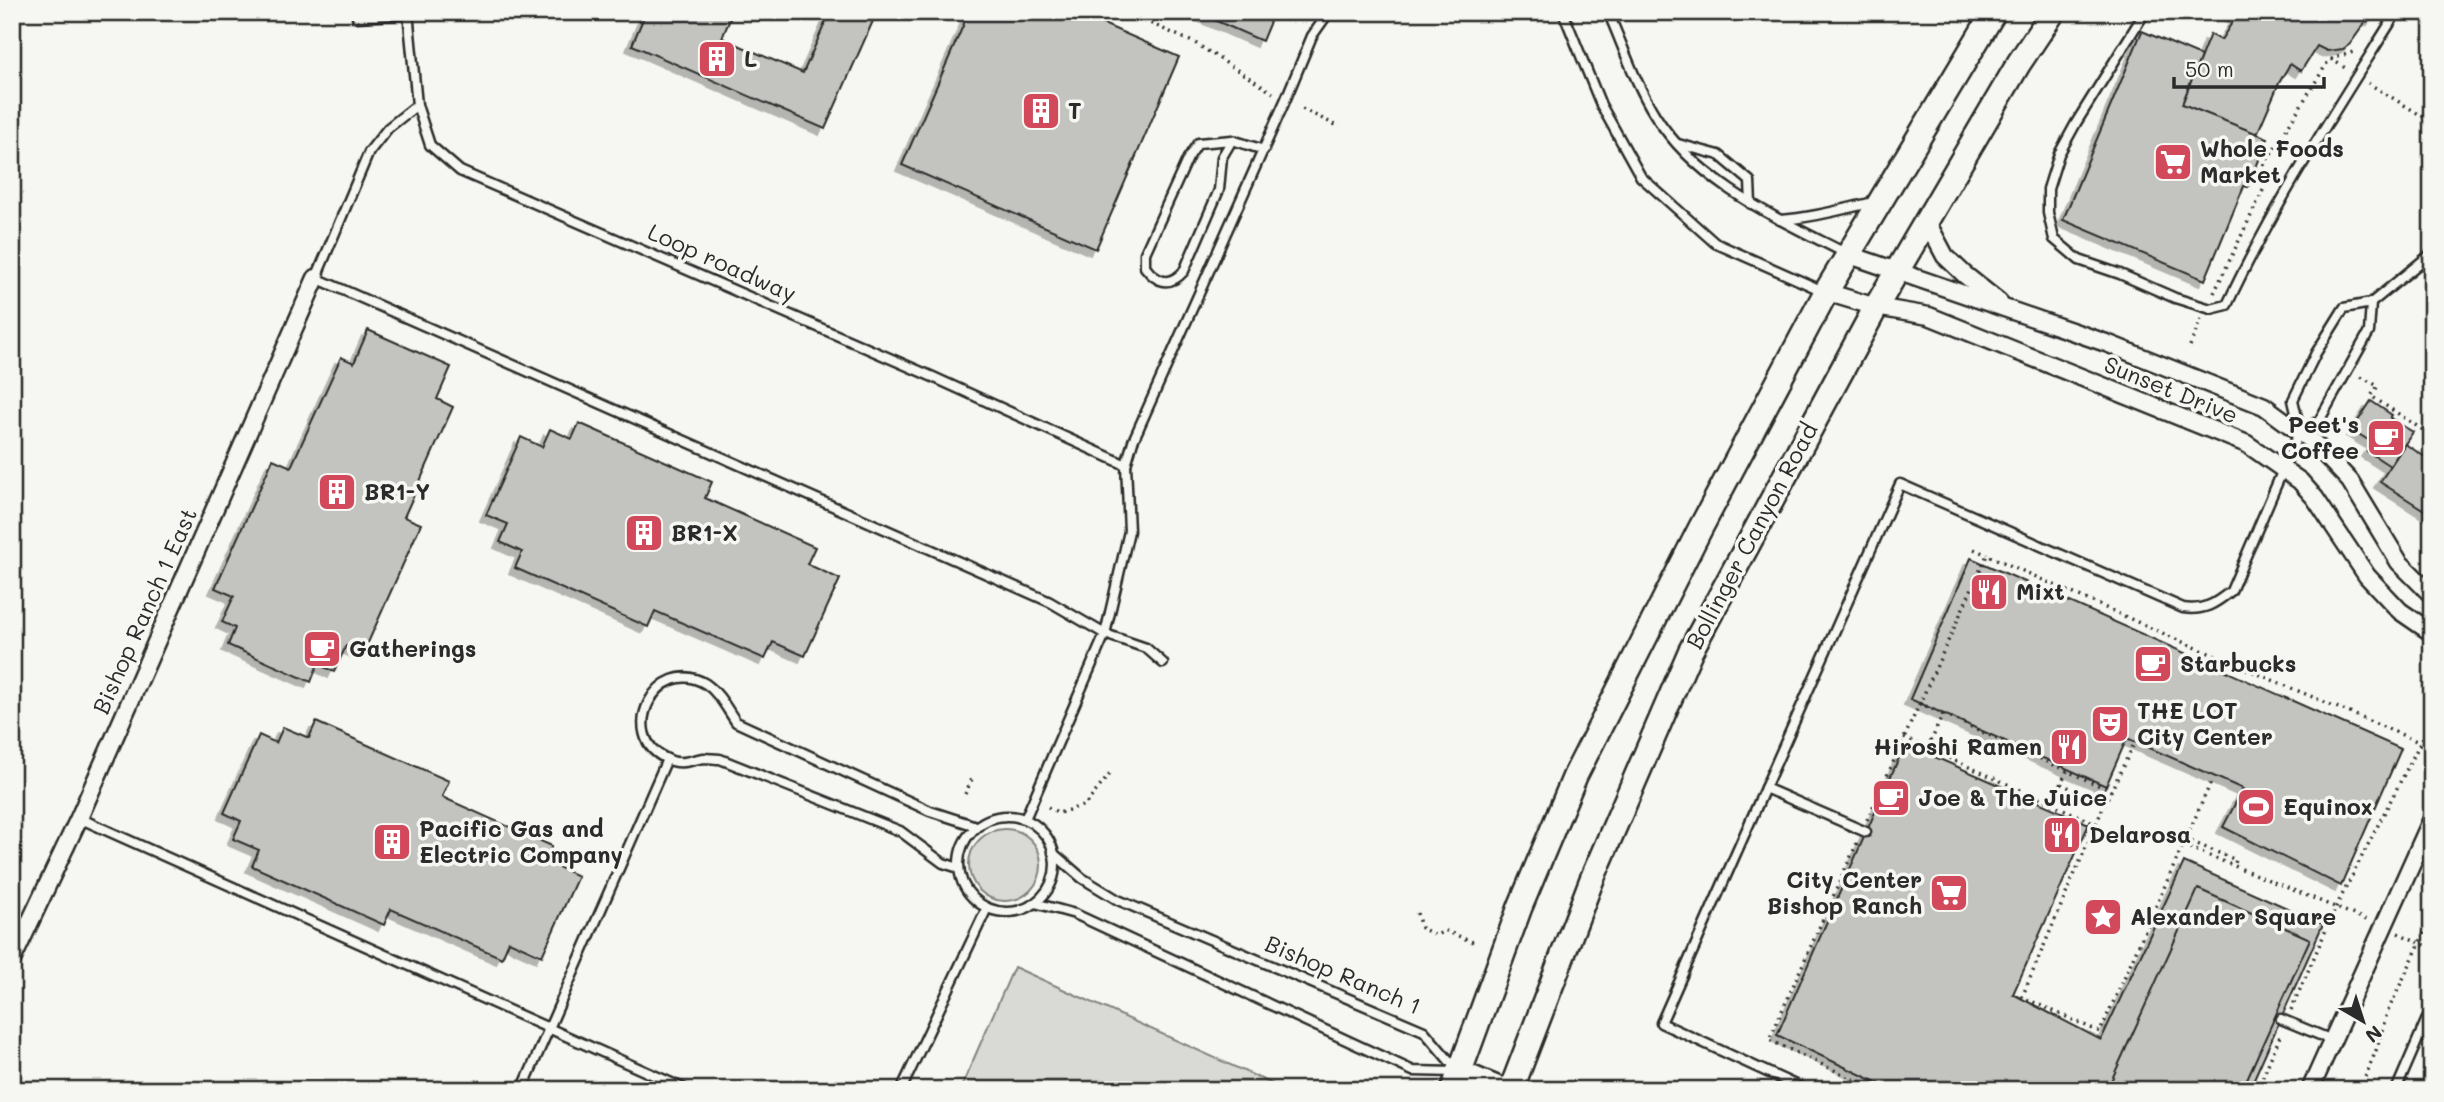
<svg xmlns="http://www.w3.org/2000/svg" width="2444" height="1102" font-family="Mali,sans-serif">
	<defs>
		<filter id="shadow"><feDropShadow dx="-6" dy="6" stdDeviation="0" flood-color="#0004"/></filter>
	</defs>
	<rect width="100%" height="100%" fill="#f6f6f2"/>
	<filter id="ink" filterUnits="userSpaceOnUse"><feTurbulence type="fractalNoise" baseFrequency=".0143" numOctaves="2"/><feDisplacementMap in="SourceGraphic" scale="14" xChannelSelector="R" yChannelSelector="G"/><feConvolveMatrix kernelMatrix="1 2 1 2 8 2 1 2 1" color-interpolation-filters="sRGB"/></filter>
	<g filter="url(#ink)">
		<g fill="#d9d9d5" stroke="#828280" stroke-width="2">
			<circle cx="1005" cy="865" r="36"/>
			<path d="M1014,967L1286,1090H960Z"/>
		</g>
		<g fill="#c3c3c0" stroke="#2b2b2b" stroke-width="2" filter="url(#shadow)">
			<path d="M646,12H733L722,38L803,73L830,12H877L825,129L632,45Z"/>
			<path d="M969,12H1076L1179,57L1096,249L902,165Z"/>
			<path d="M1196,12H1274L1262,41Z"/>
			<path d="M2226,12H2378L2373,19L2365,23L2350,44L2343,49L2327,51L2317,46L2301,71L2290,64L2279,83L2257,134L2182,104L2210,34L2221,40L2235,18Z"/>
			<path d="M2142,31L2201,56L2182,104L2268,138L2248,187L2244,186L2205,280L2063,220Z"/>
			<path d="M368,330L451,367L437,399L453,407L404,517L421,524L363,654L346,646L334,672L318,664L311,682L228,645L235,628L222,622L234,596L215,588L273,459L291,467L341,357L354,363Z"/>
			<path d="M2371,401L2392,415L2390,418L2413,432L2390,466L2367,451L2373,443L2352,430Z"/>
			<path d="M579,423L712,482L705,498L815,547L807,564L840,579L805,656L773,642L765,659L655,611L648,627L515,568L522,552L500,542L508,524L486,515L521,437L542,447L550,429L572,439Z"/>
			<path d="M2405,444L2430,460L2432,458V515L2380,482Z"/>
			<path d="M1971,558L2401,749L2341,886L2223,827L2243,789L2127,738L2106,786L1910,699Z"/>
			<path d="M316,722L449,781L442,797L552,846L545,861L578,876L542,956L509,941L502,958L391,909L384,925L252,866L259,850L233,839L241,821L224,813L259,735L276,743L283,727L309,738Z"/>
			<path d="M1905,744L2089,824L2013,994L2101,1040L2184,862L2323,924L2249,1090H1893L1777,1035Z"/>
			<path d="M2198,889L2310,939L2242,1090H2107Z"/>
		</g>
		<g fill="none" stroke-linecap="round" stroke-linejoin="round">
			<g stroke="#2b2b2b" stroke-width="13">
				<g id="lane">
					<path d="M408,12L417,105L430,145L460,171L933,377L1126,465"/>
					<path d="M1563,12L1601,105L1641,177L1715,243L1823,291"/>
					<path d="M1608,12C1623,46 1635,83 1655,115C1698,184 1777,218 1847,254"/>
					<path d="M2145,12L2076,123L2059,154L2048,189V213L2054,239L2079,260L2120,274L2175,298L2211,309L2227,305C2275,202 2337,108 2397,12"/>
					<path d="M357,17L408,14"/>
					<path d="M417,105L388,128L369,152L316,278L1050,602L1105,634L1146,648L1163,663"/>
					<path d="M1232,140L1222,157L1219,190L1184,271C1170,287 1157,283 1145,267V253L1188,158L1198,143L1232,140L1264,150"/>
					<path d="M1678,144L1719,155L1750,181L1751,204"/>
					<path d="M1780,220C1812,218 1843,209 1874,202"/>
					<path d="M2300,430L2319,421L2369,332L2371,303"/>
					<path d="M1765,788L1661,1023L1806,1090"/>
					<circle cx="1007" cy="864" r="48"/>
					<path d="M79,818L687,1090"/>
					<path d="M1025,819L1105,634L1129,531L1126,465L1133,441L1285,101L1312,36L1329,12"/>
					<path d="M1866,832L1765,788L1900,484L2183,608C2204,611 2215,604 2231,591L2300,430L2293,400L2316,353L2344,308L2371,303L2432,253"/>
					<path d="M1053,853L1082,878L1118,900L1424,1031L1457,1070"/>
					<path d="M959,868L943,863L900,831L720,759C715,759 709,758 704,758C690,760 681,766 667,759C615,736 658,654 706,684C719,693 727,709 736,722L930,811L976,826"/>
					<path d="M1035,903L1075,914L1413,1071L1456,1072"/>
					<path d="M2281,1019L2332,1040"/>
					<path d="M522,1090L667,759"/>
					<path d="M901,1090L987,908"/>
					<path d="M2396,1090L2432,1007"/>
				</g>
			</g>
			<g stroke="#2b2b2b" stroke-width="21">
				<g id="street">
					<path d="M1927,222L1945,256L1965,275L1999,302"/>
					<path d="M1847,254L2109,344L2264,406L2313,442L2350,481L2399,562L2432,595"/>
					<path d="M1826,292L1876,307L1929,316L2247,444L2300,481L2315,498L2367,576L2400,611L2432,633"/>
					<path d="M12,960L79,818L316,278"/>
					<path d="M2310,1090L2432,819"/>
				</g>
			</g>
			<g stroke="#2b2b2b" stroke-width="28">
				<g id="secondary">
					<path d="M1458,1072L1501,1090"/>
					<path d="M1453,1090L1520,907L1575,776L1700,529L1826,292L1994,12"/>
					<path d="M1511,1090L1592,879L1690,652L1876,307L2019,63L2053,12"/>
				</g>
			</g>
			<g stroke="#2b2b2b" stroke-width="3.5" stroke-dasharray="2 5" stroke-linecap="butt">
				<path d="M1125,12L1195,43L1273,93"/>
				<path d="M2331,59L2347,69"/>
				<path d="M2368,83L2432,122"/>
				<path d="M1302,109L1340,127"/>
				<path d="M2214,293L2266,184L2256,178L2329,60L2356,51"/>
				<path d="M2190,346L2201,319"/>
				<path d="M2361,377L2378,386L2371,396L2432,436"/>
				<path d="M2336,436L2339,417"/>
				<path d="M1974,549L1987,555"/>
				<path d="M1919,703L2111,791"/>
				<path d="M1904,738L2097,824"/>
				<path d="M2133,746L2105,803L2022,997L2100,1032L2212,780"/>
				<path d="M1928,748L1943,714"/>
				<path d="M2061,784L2105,803"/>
				<path d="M965,794L972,779"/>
				<path d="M2051,804L2067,771"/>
				<path d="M1048,807L1059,813L1085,805L1110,774"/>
				<path d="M1867,820L1987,555L2171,637L2421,743"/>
				<path d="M2171,830L2187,836"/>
				<path d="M2185,839L2236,860L2234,866"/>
				<path d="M1857,843L1769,1040L1877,1090"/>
				<path d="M2183,845L2369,921"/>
				<path d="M1417,913L1421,928L1436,935L1446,931L1473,942"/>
				<path d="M2398,933L2432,948"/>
				<path d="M2291,1010L2336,907L2432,720"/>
				<path d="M2257,1090L2281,1034"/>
				<path d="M2360,1090L2377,1048L2387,1013L2419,945L2432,912"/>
			</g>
			<use href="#lane" stroke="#f6f6f2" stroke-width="8"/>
			<use href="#street" stroke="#f6f6f2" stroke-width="16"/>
			<use href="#secondary" stroke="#f6f6f2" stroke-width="23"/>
		</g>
	</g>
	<defs>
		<g id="building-square" transform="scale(2.0125)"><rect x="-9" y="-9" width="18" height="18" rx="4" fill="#d1495b" stroke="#f6f6f2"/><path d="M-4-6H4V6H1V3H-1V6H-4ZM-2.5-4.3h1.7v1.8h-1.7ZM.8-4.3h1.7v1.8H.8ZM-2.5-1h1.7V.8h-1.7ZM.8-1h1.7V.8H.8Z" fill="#fff"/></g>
		<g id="supermarket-square" transform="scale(2.0125)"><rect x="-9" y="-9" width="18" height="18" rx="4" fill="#d1495b" stroke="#f6f6f2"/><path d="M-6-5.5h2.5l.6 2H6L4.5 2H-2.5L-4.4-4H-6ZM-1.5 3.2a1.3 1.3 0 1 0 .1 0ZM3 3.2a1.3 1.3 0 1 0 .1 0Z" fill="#fff"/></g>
		<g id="cafe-square" transform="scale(2.0125)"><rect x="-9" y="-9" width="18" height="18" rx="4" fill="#d1495b" stroke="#f6f6f2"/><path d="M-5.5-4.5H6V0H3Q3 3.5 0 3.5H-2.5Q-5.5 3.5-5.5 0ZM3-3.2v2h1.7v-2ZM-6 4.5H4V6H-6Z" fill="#fff"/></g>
		<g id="restaurant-square" transform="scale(2.0125)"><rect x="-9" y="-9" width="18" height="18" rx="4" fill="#d1495b" stroke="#f6f6f2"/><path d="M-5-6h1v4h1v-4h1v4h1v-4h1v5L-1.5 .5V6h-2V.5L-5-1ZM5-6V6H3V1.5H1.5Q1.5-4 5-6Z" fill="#fff"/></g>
		<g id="theatre-square" transform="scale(2.0125)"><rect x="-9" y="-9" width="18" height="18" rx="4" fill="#d1495b" stroke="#f6f6f2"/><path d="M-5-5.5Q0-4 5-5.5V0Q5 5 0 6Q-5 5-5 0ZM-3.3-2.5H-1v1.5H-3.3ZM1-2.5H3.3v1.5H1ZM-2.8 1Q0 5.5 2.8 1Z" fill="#fff"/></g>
		<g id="stadium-square" transform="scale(2.0125)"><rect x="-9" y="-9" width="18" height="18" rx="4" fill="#d1495b" stroke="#f6f6f2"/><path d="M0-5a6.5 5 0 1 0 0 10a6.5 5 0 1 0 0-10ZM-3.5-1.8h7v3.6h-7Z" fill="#fff"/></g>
		<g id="sight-square" transform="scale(2.0125)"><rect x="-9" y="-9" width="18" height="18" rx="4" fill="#d1495b" stroke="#f6f6f2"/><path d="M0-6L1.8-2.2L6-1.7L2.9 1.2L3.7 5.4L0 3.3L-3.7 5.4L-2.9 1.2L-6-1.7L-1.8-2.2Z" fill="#fff"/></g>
	</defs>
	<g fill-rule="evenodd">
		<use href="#building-square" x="717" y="59"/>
		<use href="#building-square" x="1041" y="111"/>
		<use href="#supermarket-square" x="2173" y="162"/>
		<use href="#cafe-square" x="2386" y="438"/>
		<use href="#building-square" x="337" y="492"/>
		<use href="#building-square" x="644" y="533"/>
		<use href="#restaurant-square" x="1989" y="592"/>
		<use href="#cafe-square" x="322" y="649"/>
		<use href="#cafe-square" x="2153" y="664"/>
		<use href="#theatre-square" x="2110" y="724"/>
		<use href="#restaurant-square" x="2069" y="747"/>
		<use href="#cafe-square" x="1891" y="798"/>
		<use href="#stadium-square" x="2256" y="807"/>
		<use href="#restaurant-square" x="2062" y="835"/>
		<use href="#building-square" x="392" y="842"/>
		<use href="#supermarket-square" x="1949" y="893"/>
		<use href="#sight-square" x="2103" y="917"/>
	</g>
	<g text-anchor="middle" stroke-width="7" stroke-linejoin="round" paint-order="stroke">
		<g font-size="23" font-weight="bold" fill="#2b2b2b" stroke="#f6f6f2" text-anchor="start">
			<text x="744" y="67">L</text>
			<text x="1068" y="119">T</text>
			<text x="2200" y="157">Whole Foods<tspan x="2200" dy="26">Market</tspan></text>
			<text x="2359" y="433" text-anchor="end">Peet's<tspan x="2359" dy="26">Coffee</tspan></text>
			<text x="364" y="500">BR1-Y</text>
			<text x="671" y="541">BR1-X</text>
			<text x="2016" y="600">Mixt</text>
			<text x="349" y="657">Gatherings</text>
			<text x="2180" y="672">Starbucks</text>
			<text x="2137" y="719">THE LOT<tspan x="2137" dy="26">City Center</tspan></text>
			<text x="2042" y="755" text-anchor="end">Hiroshi Ramen</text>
			<text x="1918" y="806">Joe &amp; The Juice</text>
			<text x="2283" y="815">Equinox</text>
			<text x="419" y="837">Pacific Gas and<tspan x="419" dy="26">Electric Company</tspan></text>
			<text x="2089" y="843">Delarosa</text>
			<text x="1922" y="888" text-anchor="end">City Center<tspan x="1922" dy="26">Bishop Ranch</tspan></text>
			<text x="2130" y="925">Alexander Square</text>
		</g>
		<g font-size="23" fill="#2b2b2b" stroke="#f6f6f2">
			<text transform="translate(722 263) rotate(24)" y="8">Loop roadway</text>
			<text transform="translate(2171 390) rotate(22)" y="8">Sunset Drive</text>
			<text transform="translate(1752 536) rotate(-62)" y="8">Bollinger Canyon Road</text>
			<text transform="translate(145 611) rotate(-66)" y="8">Bishop Ranch 1 East</text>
			<text transform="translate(1343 975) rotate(23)" y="8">Bishop Ranch 1</text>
		</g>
	</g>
	<rect width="2444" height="1102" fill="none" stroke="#f6f6f2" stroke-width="42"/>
	<rect x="21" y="21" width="2402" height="1060" fill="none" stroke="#2b2b2b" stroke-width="2.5" filter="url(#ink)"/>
	<g transform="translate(2363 1021) rotate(141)" stroke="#f6f6f2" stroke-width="5" paint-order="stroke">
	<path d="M0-5L12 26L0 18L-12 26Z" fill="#2b2b2b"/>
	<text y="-10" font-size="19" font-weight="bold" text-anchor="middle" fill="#2b2b2b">N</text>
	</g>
	<path d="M2174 77v10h150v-10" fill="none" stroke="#2b2b2b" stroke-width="3.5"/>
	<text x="2185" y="77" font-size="21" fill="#2b2b2b" stroke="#f6f6f2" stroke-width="5" paint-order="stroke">50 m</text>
</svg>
